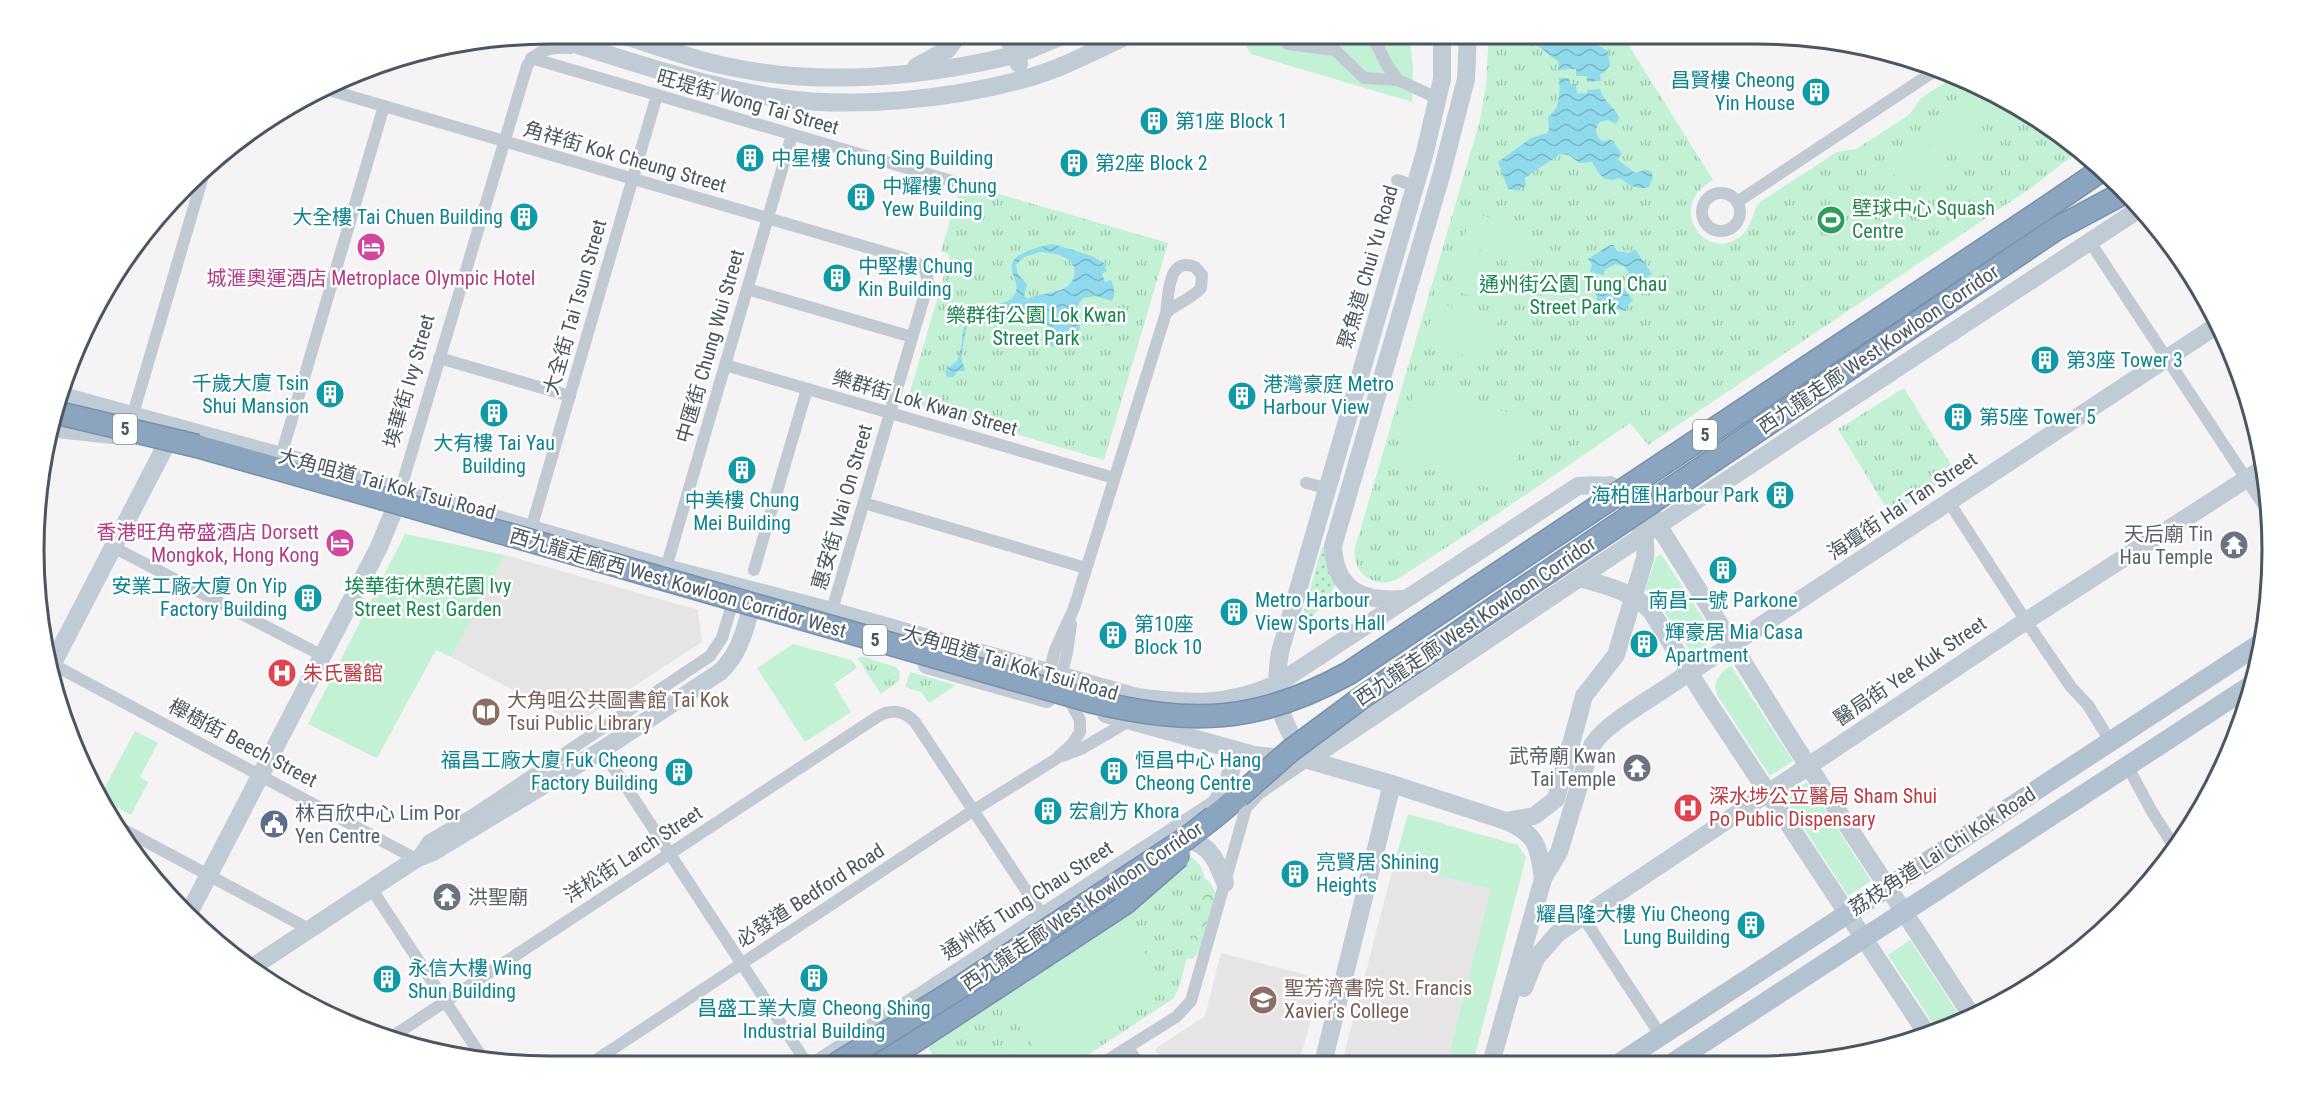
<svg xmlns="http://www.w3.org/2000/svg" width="2306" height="1099" font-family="'Roboto Condensed','Noto Sans TC',sans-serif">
	<defs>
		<pattern id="grass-dots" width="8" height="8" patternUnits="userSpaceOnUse" patternTransform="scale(1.5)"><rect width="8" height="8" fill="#c3f1d5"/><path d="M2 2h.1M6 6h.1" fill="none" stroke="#a0c6b0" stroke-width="1.8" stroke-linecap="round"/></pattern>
		<pattern id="forest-crowns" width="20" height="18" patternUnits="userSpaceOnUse" patternTransform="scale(1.5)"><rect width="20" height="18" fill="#c3f1d5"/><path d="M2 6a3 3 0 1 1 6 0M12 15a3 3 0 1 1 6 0" fill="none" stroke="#a0c6b0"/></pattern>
		<pattern id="park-tufts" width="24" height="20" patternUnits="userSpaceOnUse" patternTransform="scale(1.5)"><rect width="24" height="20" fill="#c3f1d5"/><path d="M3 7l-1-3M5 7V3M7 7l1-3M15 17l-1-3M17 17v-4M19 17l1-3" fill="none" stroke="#a0c6b0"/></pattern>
		<pattern id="water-waves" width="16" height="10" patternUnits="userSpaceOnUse" patternTransform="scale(1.5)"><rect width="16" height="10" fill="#90daee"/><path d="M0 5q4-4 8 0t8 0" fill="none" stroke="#78b4c4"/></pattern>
	</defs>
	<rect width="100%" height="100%" fill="#f5f3f3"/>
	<g fill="#e6e4e5">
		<path d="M505,555L698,610L702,642L576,724L451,657Z"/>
		<path d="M1394,864L1492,889L1447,1063H1342Z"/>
		<path d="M1221,953L1322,979L1299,1063L1165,1064L1155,1049L1205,1016Z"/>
	</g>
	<path fill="url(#grass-dots)" d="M1322,547L1327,548L1328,569L1336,585L1307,624L1301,622Z"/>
	<path fill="url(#forest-crowns)" d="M1197,876L1209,881L1215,892L1211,916L1202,947L1193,959L1180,957Z"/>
	<g fill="url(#park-tufts)">
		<path d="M1489,33H1621L1713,180C1663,207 1708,266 1742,235C1752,226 1752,212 1760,202L1837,152L1856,149L1909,115L1921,98L1958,74L2044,120L2080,150L2031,188L1648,445L1630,423L1487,521L1396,580C1373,589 1351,572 1355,548L1480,120L1486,85Z"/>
		<path d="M961,183L1168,243L1104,460L907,402L950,255L941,251Z"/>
		<path d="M1904,388L1956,473L1890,514L1838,429Z"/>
		<path d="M861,656L896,667L900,672L899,681L881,694L858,659Z"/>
		<path d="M910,672L956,685L929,703L921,692L905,687Z"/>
		<path d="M1184,855L1193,858L1200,865L1207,883L1179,987L1174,998L1074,1064L934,1065L932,1061V1054L925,1039Z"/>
	</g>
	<g fill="#c3f1d5">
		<path d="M1238,33H1409L1413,67L1412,102L1251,54Z"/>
		<path d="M1971,90L2011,103L2022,108L2014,132L1963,115Z"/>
		<path d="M1935,119L1986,135L1978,161L1927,144Z"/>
		<path d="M1898,148L1949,165L1941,190L1890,173Z"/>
		<path d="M1472,212L1530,230L1520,263L1462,244Z"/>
		<path d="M1459,256L1517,274L1507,307L1449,289Z"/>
		<path d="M1436,302L1498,321L1486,362L1424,343Z"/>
		<path d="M1416,385L1529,419L1507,493L1394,459Z"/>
		<path d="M405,534L505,555L451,657L436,650L377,758L308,724Z"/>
		<path d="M1661,554L1716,638L1692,654L1660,605L1645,590L1656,557Z"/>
		<path d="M793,644L852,660L857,668L834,684L851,712L805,742L757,668Z"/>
		<path d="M1731,666L1793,761L1770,776L1717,695C1712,681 1720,673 1731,666Z"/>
		<path d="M135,731L158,743L140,777L148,782L131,815L99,798Z"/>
		<path d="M1807,782L1871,881L1848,896L1784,797Z"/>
		<path d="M1408,814L1518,845L1526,857L1473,1063H1447L1491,889L1394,864Z"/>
		<path d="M1124,920L1168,989L1050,1064H1044L1002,998Z"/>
		<path d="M1910,940L1963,1021L1954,1027L1938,1031L1888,955Z"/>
	</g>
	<g fill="url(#water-waves)" fill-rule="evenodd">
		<path d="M1521,33H1574L1580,41L1595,44L1608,51L1610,65L1604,73L1600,74L1601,81L1587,82V76H1576V69L1559,70L1558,61C1549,56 1544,49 1535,44L1532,47L1521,40Z"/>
		<path d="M1559,78H1569L1570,85L1576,84L1577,94L1587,93V90L1600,89C1603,102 1615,106 1619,118L1616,124L1608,120L1600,122C1594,128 1595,136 1602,141L1612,140L1622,154L1617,159L1635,173L1645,170L1651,171L1653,178L1649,187C1638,191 1628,184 1620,178C1604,184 1600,175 1592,162L1579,163L1569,155L1560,154L1525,178L1526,186L1516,190L1508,189L1498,162L1531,138L1547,133L1549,129L1548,117C1561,108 1560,93 1559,78Z"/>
		<path d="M1053,244L1092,256L1107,265L1105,267L1107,271L1102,274L1105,282L1111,280C1114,287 1116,294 1112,301L1095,296L1083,298L1076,308C1076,314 1079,318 1080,324C1081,340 1063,339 1055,347L1046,344L1050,326L1012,314L1008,325L988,315L972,319L966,329L961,357L965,371H958L953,377H947L945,371L958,360C959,354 961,348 962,342C963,326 966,309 985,306C994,305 1004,305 1012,298C1031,279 979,259 1053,244ZM1040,252C1050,253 1064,254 1072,263C1075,267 1075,272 1074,277C1067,296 1041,291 1027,299L1024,296L1027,284L1018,275L1016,265L1024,257Z"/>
		<path d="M1610,245H1614L1617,251L1629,253L1635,249L1652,274L1646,278L1645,283L1629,281L1630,275L1624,266L1614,264L1605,270L1604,275L1590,272L1592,264L1588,259Z"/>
		<path d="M1606,285L1609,289L1619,291L1624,288L1633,301L1627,305L1626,311L1596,305L1597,297L1594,292Z"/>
	</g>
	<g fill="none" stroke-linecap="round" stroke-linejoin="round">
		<g stroke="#7690ad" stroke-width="25">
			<g id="highway">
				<path d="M2043,210L2103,169"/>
				<path d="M2056,229L2127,191"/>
				<path d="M197,446L381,498"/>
				<path d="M1214,817L1239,796"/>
				<path d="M878,1065L1125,903"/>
			</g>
		</g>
		<g stroke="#c1cad2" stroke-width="12">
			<path d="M1277,33L1288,44L1335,50L1364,78L1398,80"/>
			<path d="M1371,33L1388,67L1398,80L1439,99"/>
			<path d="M531,58L955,182"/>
			<path d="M329,90L911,260C924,266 929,273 927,287L830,617"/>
			<path d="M1397,180L1415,186"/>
			<circle cx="1721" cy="212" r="19"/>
			<path d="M1737,202L1939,68"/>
			<path d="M2090,242L2270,515"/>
			<path d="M747,289L912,337"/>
			<path d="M439,358L570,396"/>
			<path d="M725,365L1114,478"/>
			<path d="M133,414L204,173"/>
			<path d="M281,456L384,106"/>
			<path d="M1306,483L1326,488"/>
			<path d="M398,498L527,66C536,49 552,47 570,48"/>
			<path d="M1949,502L2026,621L2071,687L2088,705L2110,741"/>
			<path d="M864,503L1086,568"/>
			<path d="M531,529L657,95"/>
			<path d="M113,547L323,656"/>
			<path d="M666,568L792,135"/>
			<path d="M754,570L807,389"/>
			<path d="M52,664L416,859L428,841L474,814L710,656L722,638L732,605"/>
			<path d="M1049,673L1055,650L1074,608L1166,313C1169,295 1167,256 1195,267L1202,275L1201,288C1192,299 1176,303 1166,313"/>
			<path d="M1061,676L1067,653L1071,624"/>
			<path d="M602,750L808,1065"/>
			<path d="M1063,756L1081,749L1129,721"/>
			<path d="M2128,767L2151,810L2175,848"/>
			<path d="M115,825L309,929"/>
			<path d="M371,888L483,1059"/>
			<path d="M1583,917L1661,1036"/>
			<path d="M2057,967L2074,956"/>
			<path d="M390,1038L877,717C890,709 904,710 915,722L1043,916"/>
			<path d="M1128,1047L1138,1064"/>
			<path d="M1101,1064L1176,1017L1191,1001L1246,808L1260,793L1308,760"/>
			<path d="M587,1066L974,810L1056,759L1073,743L1080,732V720L1072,705"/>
		</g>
		<g stroke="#c1cbd6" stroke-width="18">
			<path d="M616,33C651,44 685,57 721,65C816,87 920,78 1014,55C1032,50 1051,40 1069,33"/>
			<path d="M1006,33L1019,64"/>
			<path d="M543,34C620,58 699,86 780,98C853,109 953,99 1024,79C1062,69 1098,49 1133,33"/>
			<path d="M916,67L947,50L960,33"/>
			<path d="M59,395L281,456L666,568L832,611L1137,697C1188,704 1228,706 1277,684L1578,486C1611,483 1628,486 1650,512L1794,744L1972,1016"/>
			<path d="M49,428L112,435"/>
			<path d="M1580,578C1606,586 1632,591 1651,611L1704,696L1927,1034"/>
			<path d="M1404,599C1364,602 1335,592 1333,546L1441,176L1466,79L1468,33"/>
			<path d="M52,665L165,447L171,427"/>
			<path d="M927,665L1047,699"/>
			<path d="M1106,714L1254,755L1308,760L1392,784L1506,821C1537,834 1539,847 1543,879"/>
			<path d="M1305,756C1279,721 1273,695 1280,652L1425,152L1442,79V33"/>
			<path d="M1308,760L1645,534L2141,208"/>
			<path d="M1506,821L1534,816L1556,799L1584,696L1616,655L1645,558C1649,526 1628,509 1610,485"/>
			<path d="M1176,839C1207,839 1216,857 1225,883"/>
			<path d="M188,915L379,547L395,508"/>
			<path d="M254,966L416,859L433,852L602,750L720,672C738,655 744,634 750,611"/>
			<path d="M1524,988L1536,958L1558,933L2026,621L2265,467"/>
			<path d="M1323,1063L1392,784"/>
			<path d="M1491,1063L1543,879L1559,852L1587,760C1589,756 1590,751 1592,746C1603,725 1651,699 1672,684L2219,324"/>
			<path d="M815,1065L1215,804L1227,787L1236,751"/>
		</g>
		<g stroke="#b3c2d1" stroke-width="20">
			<path d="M1621,1062L2264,641"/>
			<path d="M1674,1062L2253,684"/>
		</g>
		<use href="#highway" stroke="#8ba5c1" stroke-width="22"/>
		<g stroke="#7690ad" stroke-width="25" stroke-linecap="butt">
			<g id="highway-bridge">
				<path d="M54,412L197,446"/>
				<path d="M381,498L1090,701C1191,725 1257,724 1349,673L2043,210"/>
				<path d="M1239,796L1290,751L1360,699L2056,229"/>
				<path d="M1125,903L1179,856"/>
				<path d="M835,1065L962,986L1187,838L1214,817"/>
			</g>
		</g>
		<use href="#highway-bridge" stroke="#8ba5c1" stroke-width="22"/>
	</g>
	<defs>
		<g id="building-disc" transform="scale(1.5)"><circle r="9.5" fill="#0f9aa8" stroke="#fff"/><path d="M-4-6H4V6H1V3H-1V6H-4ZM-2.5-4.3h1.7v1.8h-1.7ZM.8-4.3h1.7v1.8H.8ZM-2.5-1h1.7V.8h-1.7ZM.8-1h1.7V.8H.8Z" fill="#fff"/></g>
		<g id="stadium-disc" transform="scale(1.5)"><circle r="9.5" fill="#2e9e5b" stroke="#fff"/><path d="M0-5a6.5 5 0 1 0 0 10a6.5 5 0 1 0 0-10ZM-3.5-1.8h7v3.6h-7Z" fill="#fff"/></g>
		<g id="hotel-disc" transform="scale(1.5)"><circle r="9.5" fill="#d1479c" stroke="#fff"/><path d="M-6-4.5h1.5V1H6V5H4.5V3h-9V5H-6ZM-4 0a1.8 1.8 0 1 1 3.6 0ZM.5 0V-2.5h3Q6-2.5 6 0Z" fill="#fff"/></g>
		<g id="temple-disc" transform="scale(1.5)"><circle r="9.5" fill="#6b7280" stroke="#fff"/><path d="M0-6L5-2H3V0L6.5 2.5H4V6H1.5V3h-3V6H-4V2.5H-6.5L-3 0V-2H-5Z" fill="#fff"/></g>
		<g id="hospital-disc" transform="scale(1.5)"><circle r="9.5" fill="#e0444e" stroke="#fff"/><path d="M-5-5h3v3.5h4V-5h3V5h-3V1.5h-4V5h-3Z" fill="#fff"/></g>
		<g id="library-disc" transform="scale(1.5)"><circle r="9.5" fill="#8d6e63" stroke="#fff"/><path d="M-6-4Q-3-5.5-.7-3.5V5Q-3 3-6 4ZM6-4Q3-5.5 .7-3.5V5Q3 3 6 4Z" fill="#fff"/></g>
		<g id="civic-disc" transform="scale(1.5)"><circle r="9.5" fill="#5c6f8a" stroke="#fff"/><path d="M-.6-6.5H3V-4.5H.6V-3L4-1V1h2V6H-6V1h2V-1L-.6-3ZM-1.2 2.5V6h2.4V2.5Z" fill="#fff"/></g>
		<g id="school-disc" transform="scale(1.5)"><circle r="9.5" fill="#8d6e63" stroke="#fff"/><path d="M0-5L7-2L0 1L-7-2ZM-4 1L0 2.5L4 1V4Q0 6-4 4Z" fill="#fff"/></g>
	</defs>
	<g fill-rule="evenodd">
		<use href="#building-disc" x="1816" y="92"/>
		<use href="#building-disc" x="1154" y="121"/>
		<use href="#building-disc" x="750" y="158"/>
		<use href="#building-disc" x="1074" y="163"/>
		<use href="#building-disc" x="861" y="197"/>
		<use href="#building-disc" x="524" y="217"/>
		<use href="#stadium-disc" x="1831" y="220"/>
		<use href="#hotel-disc" x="371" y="247"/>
		<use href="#building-disc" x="837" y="278"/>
		<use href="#building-disc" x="2045" y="360"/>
		<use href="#building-disc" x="330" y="394"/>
		<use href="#building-disc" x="1242" y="396"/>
		<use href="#building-disc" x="494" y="413"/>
		<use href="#building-disc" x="1958" y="417"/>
		<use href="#building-disc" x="742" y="470"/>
		<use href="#building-disc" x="1780" y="495"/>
		<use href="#hotel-disc" x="340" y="543"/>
		<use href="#temple-disc" x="2234" y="545"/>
		<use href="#building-disc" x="1723" y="570"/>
		<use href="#building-disc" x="308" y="598"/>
		<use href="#building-disc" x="1234" y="612"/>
		<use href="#building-disc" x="1113" y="635"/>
		<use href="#building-disc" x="1644" y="644"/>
		<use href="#hospital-disc" x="282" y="673"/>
		<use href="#library-disc" x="486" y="712"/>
		<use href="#temple-disc" x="1637" y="768"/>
		<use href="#building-disc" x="1114" y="771"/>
		<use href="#building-disc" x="679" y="772"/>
		<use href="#hospital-disc" x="1688" y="808"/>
		<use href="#building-disc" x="1048" y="811"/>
		<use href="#civic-disc" x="274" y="824"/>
		<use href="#building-disc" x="1295" y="874"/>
		<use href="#temple-disc" x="447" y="897"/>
		<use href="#building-disc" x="1751" y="925"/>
		<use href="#building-disc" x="814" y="978"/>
		<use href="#building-disc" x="387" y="979"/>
		<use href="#school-disc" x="1263" y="1000"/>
	</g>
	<g text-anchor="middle" stroke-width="5" stroke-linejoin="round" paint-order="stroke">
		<g fill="#fff" stroke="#808990" stroke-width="1.5">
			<rect x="113" y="414" width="24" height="30" rx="4.5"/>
			<rect x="1693" y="420" width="24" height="30" rx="4.5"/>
			<rect x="863" y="625" width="24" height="30" rx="4.5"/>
		</g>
		<g font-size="18" font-weight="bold" fill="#4a5661">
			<text x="125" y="435">5</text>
			<text x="1705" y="441">5</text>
			<text x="875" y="646">5</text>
		</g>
		<g font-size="20" fill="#0d838f" stroke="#fff" text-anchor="start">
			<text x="1795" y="87" text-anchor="end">昌賢樓 Cheong<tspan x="1795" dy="23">Yin House</tspan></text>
			<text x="1175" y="128">第1座 Block 1</text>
			<text x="771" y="165">中星樓 Chung Sing Building</text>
			<text x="1095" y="170">第2座 Block 2</text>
			<text x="882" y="193">中耀樓 Chung<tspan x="882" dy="23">Yew Building</tspan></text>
			<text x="503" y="224" text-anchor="end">大全樓 Tai Chuen Building</text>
			<text x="858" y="273">中堅樓 Chung<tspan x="858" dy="23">Kin Building</tspan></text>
			<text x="2066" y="367">第3座 Tower 3</text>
			<text x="309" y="390" text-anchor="end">千歲大廈 Tsin<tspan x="309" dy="23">Shui Mansion</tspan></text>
			<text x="1263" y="391">港灣豪庭 Metro<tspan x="1263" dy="23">Harbour View</tspan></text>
			<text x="1979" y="424">第5座 Tower 5</text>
			<text x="494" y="450" text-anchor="middle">大有樓 Tai Yau<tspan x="494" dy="23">Building</tspan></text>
			<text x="1759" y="502" text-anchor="end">海柏匯 Harbour Park</text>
			<text x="742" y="507" text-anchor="middle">中美樓 Chung<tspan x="742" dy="23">Mei Building</tspan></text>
			<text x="287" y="593" text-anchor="end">安業工廠大廈 On Yip<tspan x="287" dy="23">Factory Building</tspan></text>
			<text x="1255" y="607">Metro Harbour<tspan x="1255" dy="23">View Sports Hall</tspan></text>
			<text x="1723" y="607" text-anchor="middle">南昌一號 Parkone</text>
			<text x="1134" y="631">第10座<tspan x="1134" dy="23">Block 10</tspan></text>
			<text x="1665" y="639">輝豪居 Mia Casa<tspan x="1665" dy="23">Apartment</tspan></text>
			<text x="658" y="767" text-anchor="end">福昌工廠大廈 Fuk Cheong<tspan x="658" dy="23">Factory Building</tspan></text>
			<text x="1135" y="767">恒昌中心 Hang<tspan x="1135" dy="23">Cheong Centre</tspan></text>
			<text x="1069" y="818">宏創方 Khora</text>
			<text x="1316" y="869">亮賢居 Shining<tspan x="1316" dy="23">Heights</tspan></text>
			<text x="1730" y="921" text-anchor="end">耀昌隆大樓 Yiu Cheong<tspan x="1730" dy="23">Lung Building</tspan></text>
			<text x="408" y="975">永信大樓 Wing<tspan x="408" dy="23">Shun Building</tspan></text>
			<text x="814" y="1015" text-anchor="middle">昌盛工業大廈 Cheong Shing<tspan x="814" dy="23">Industrial Building</tspan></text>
		</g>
		<g font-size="20" fill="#4a5661" stroke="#fff">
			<text transform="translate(748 102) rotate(16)" y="7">旺堤街 Wong Tai Street</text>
			<text transform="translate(625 157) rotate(16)" y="7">角祥街 Kok Cheung Street</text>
			<text transform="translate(1368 267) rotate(-74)" y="7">聚魚道 Chui Yu Road</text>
			<text transform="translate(575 307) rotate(-74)" y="7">大全街 Tai Tsun Street</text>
			<text transform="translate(710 346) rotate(-74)" y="7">中匯街 Chung Wui Street</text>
			<text transform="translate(1878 349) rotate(-34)" y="7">西九龍走廊 West Kowloon Corridor</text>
			<text transform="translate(409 381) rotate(-74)" y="7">埃華街 Ivy Street</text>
			<text transform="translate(925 403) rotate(16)" y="7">樂群街 Lok Kwan Street</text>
			<text transform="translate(387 484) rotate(15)" y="7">大角咀道 Tai Kok Tsui Road</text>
			<text transform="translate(1902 506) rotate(-34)" y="7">海壇街 Hai Tan Street</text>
			<text transform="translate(842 507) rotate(-74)" y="7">惠安街 Wai On Street</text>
			<text transform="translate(678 583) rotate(16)" y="7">西九龍走廊西 West Kowloon Corridor West</text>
			<text transform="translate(1475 621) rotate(-34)" y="7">西九龍走廊 West Kowloon Corridor</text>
			<text transform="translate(1010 663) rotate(16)" y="7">大角咀道 Tai Kok Tsui Road</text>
			<text transform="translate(1910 671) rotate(-34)" y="7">醫局街 Yee Kuk Street</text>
			<text transform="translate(243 743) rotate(28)" y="7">櫸樹街 Beech Street</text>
			<text transform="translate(1942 851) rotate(-33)" y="7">荔枝角道 Lai Chi Kok Road</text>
			<text transform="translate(633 854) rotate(-33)" y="7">洋松街 Larch Street</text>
			<text transform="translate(810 895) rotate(-33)" y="7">必發道 Bedford Road</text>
			<text transform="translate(1027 900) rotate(-33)" y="7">通州街 Tung Chau Street</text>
			<text transform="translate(1082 906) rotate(-34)" y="7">西九龍走廊 West Kowloon Corridor</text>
		</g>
		<g font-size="20" fill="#27864d" stroke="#fff" text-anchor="start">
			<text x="1852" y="215">壁球中心 Squash<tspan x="1852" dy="23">Centre</tspan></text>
		</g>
		<g font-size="20" fill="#b23c85" stroke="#fff">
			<text x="371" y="285">城滙奧運酒店 Metroplace Olympic Hotel</text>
			<text x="319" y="539" text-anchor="end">香港旺角帝盛酒店 Dorsett<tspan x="319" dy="23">Mongkok, Hong Kong</tspan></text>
		</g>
		<g font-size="20" fill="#17864f" stroke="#fff">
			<text x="1573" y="291">通州街公園 Tung Chau<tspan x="1573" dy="23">Street Park</tspan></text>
			<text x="1036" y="322">樂群街公園 Lok Kwan<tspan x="1036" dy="23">Street Park</tspan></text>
			<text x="428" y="593">埃華街休憩花園 Ivy<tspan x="428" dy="23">Street Rest Garden</tspan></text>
		</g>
		<g font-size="20" fill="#5b616d" stroke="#fff" text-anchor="end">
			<text x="2213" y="541">天后廟 Tin<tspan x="2213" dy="23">Hau Temple</tspan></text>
			<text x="1616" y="763">武帝廟 Kwan<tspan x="1616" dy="23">Tai Temple</tspan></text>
			<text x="468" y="904" text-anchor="start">洪聖廟</text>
		</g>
		<g font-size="20" fill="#be3a42" stroke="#fff" text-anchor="start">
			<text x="303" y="680">朱氏醫館</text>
			<text x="1709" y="803">深水埗公立醫局 Sham Shui<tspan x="1709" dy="23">Po Public Dispensary</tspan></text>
		</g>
		<g font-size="20" fill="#785e54" stroke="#fff" text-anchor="start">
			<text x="507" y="707">大角咀公共圖書館 Tai Kok<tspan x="507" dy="23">Tsui Public Library</tspan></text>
			<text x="1284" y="995">聖芳濟書院 St. Francis<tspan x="1284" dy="23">Xavier's College</tspan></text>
		</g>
		<g font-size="20" fill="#4e5e75" stroke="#fff" text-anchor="start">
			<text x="295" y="820">林百欣中心 Lim Por<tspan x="295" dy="23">Yen Centre</tspan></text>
		</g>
	</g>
	<path d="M0 0H2306V1099H0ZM550 44H1756A506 506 0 0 1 2262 550V550A506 506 0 0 1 1756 1056H550A506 506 0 0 1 44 550V550A506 506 0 0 1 550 44Z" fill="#fff" fill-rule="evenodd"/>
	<path fill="none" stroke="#4a5661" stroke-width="3" d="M550 44H1756A506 506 0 0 1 2262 550V550A506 506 0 0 1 1756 1056H550A506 506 0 0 1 44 550V550A506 506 0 0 1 550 44Z"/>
</svg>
